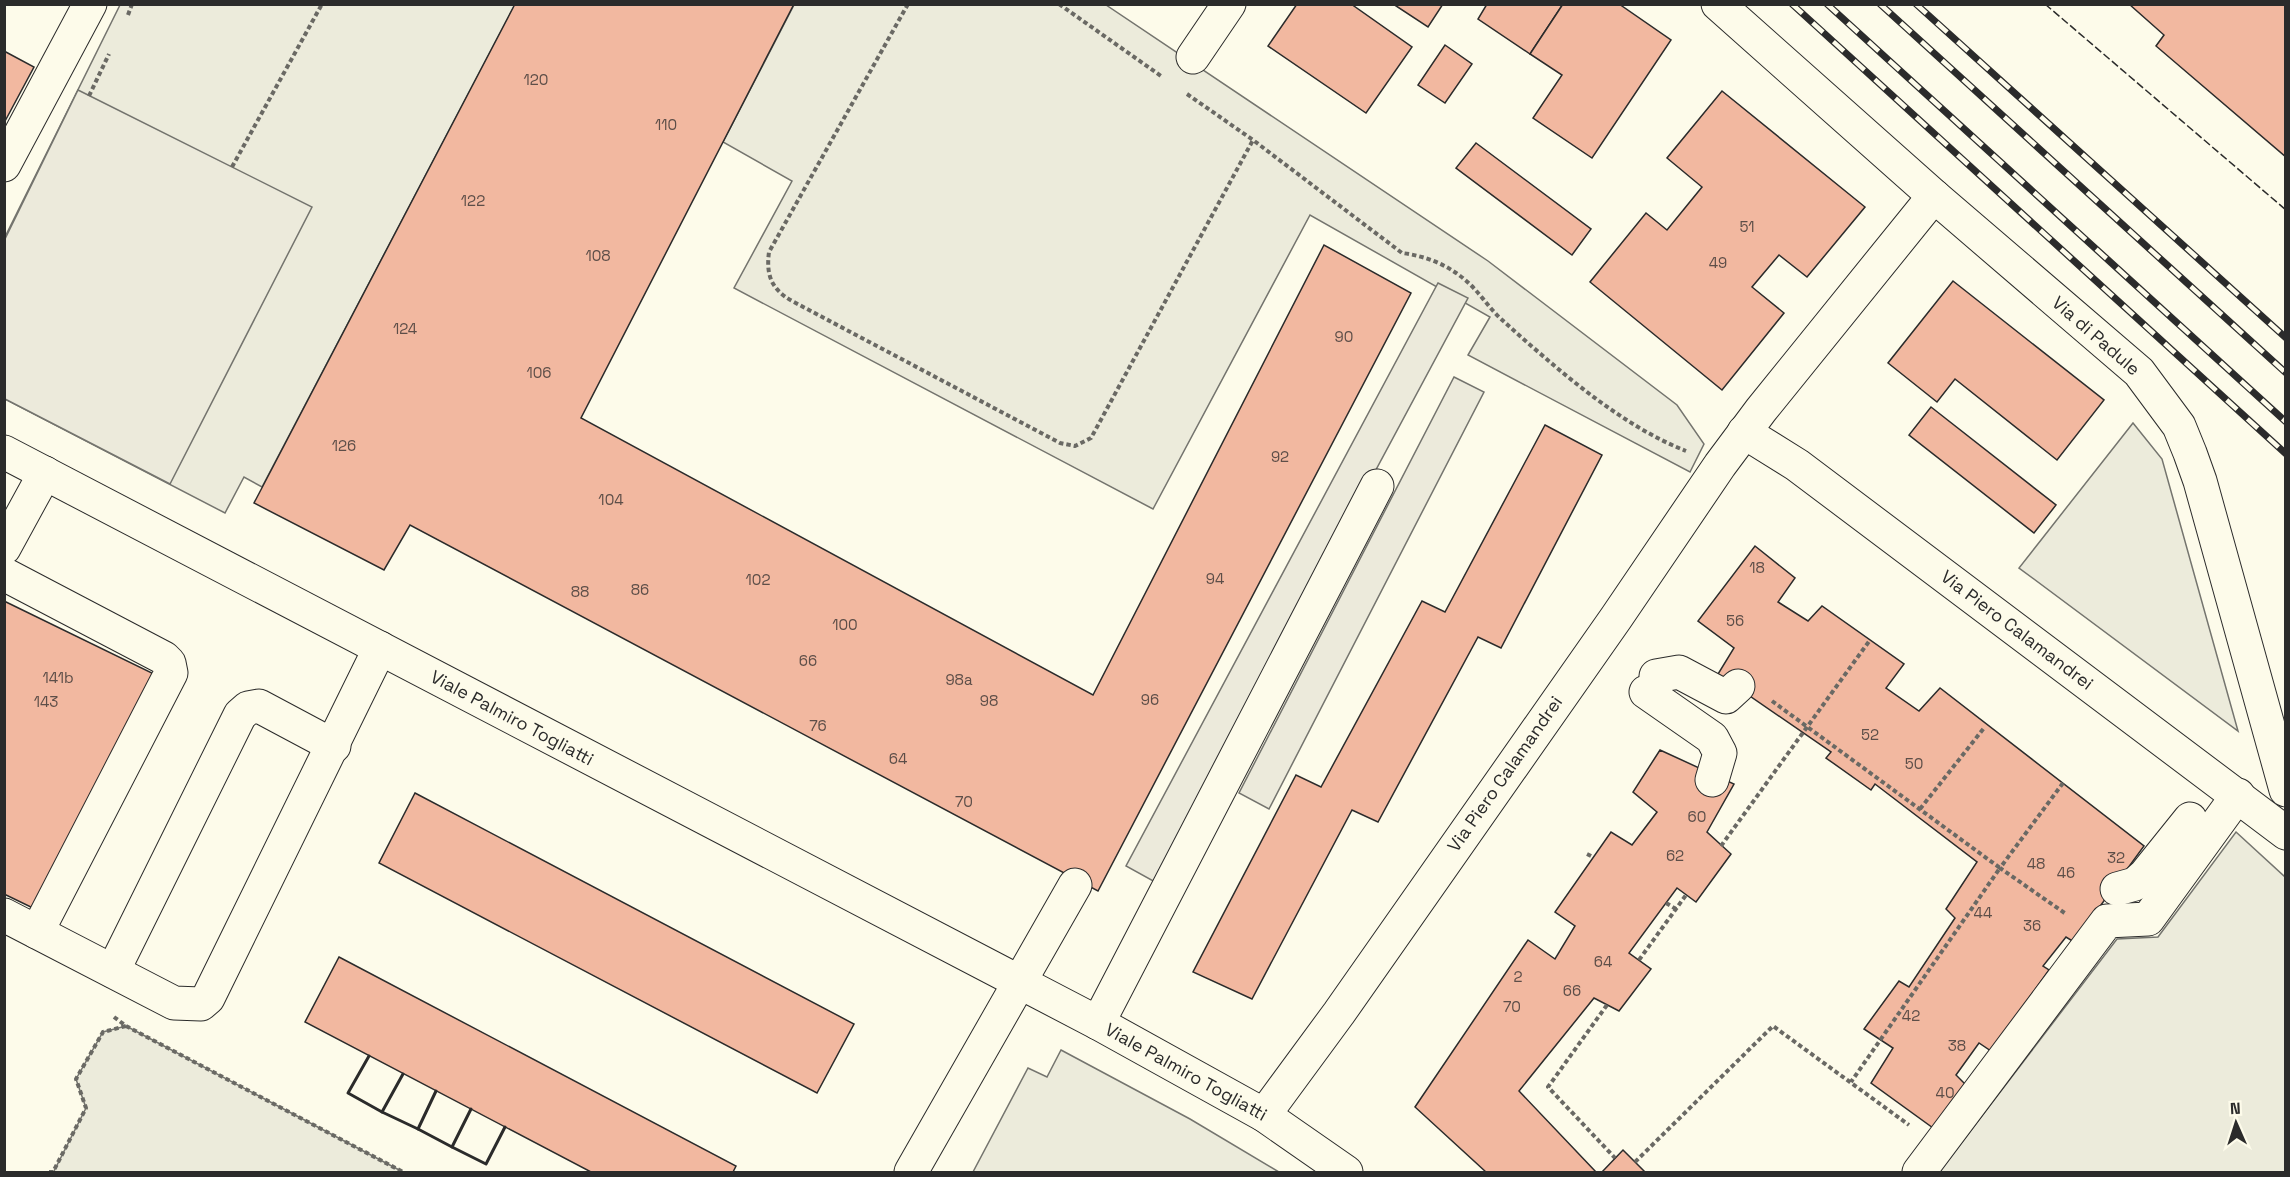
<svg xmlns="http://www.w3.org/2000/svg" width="2290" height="1177" font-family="'Space Grotesk',sans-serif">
	<rect width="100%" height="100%" fill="#fdfbea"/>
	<g fill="#ecebdb" stroke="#74746e" stroke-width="1.5">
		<path d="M120,5H515L262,487L244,477L225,513L5,399L4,239Z"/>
		<path d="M794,5H1106L1488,261L1677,405L1704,444L1690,472L1468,355L1490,317L1310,215L1153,509L734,288L792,181L723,142Z"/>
		<path d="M2133,423L2162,459L2238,731L2019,568Z"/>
		<path d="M2236,832L2285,877L2286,881L2285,1172H1939L2117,939L2158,937Z"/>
		<path d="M126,1026L403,1172H49L54,1171L86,1108L76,1079L103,1032Z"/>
		<path d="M1061,1050L1190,1119L1279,1172H973L1028,1068L1047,1077Z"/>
	</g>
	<g fill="#eceadb" stroke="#74746e" stroke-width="1.5">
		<path d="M78,90L312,207L170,484L5,399V239Z"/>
		<path d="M1438,283L1468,298L1155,882L1126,866Z"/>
		<path d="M1454,377L1484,392L1269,809L1239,793Z"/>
	</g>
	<g fill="#f2b8a0" stroke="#2b2b2b" stroke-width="1.5">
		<path d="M515,4H794L581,418L1093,695L1324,245L1411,293L1098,891L410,525L384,570L254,503Z"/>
		<path d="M1297,4H1351L1412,47L1366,113L1268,46Z"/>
		<path d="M1393,4H1443L1428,27Z"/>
		<path d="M1487,4H1563L1530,54L1478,19Z"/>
		<path d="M1563,4H1619L1671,40L1592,158L1533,118L1562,75L1530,54Z"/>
		<path d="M2129,4H2286V157L2156,46L2164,35Z"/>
		<path d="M1445,45L1472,64L1445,103L1418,85Z"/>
		<path d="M4,51L34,67L4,123Z"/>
		<path d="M1722,91L1865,207L1807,277L1779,255L1752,287L1784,313L1722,390L1590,282L1646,213L1667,230L1702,187L1667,158Z"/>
		<path d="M1476,143L1591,229L1572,255L1456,168Z"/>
		<path d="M1953,281L2104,400L2057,460L1955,379L1937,402L1888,363Z"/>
		<path d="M1931,407L2056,505L2034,533L1909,435Z"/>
		<path d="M1545,425L1602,455L1501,648L1478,637L1378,822L1352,810L1252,999L1193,972L1296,775L1321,787L1422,601L1445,612Z"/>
		<path d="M1755,546L1795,578L1778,602L1808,621L1822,606L1904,664L1886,688L1919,711L1940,688L2144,846L2074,942L2066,937L2043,966L2049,970L1991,1051L1979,1043L1956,1075L1971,1090L1940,1133L1871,1083L1893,1048L1864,1029L1899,981L1909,987L1955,918L1946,909L1977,862L1875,784L1871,790L1826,758L1831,752L1718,674L1734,648L1698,621Z"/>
		<path d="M4,601L154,674L37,910L4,894Z"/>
		<path d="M1660,750L1734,784L1707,832L1731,854L1696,902L1677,888L1629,953L1651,969L1619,1011L1594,998L1519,1091L1596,1172H1486L1415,1107L1528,940L1555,959L1575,926L1555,912L1611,832L1632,845L1657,812L1633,792Z"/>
		<path d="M415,793L854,1024L817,1093L379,863Z"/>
		<path d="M339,957L736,1166L733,1172H591L305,1022Z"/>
		<path d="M1623,1150L1645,1172H1602Z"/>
	</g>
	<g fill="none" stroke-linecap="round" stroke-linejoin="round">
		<g stroke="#2b2b2b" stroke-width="35">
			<g id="minor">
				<path d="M1718,4L1934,196L2139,372L2179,426L2190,453L2200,481L2286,790"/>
				<path d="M1193,57L1229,4"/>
				<path d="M4,165L90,4"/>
				<path d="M1744,432L1797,465L2286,833"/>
				<path d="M4,452L1098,1023L1264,1115L1346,1172"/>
				<path d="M4,548L45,473"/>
				<path d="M4,574L164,658L169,663L171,673L37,932"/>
				<path d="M1656,676L1679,672L1726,697L1738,686"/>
				<path d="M1646,692L1712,738L1720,753L1712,780"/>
				<path d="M2117,889L2135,884L2145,875L2190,819"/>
				<path d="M4,915L174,1003L201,1004L208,998L380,648"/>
				<path d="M113,971L240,715L248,708L259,706L334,746"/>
				<path d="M1098,1023L1377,486"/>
				<path d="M1264,1115L1339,1013L1616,618L1720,465L1761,410L1934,196"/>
				<path d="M911,1172L1075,885"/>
				<path d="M1919,1172L2107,921L2148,919L2238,795"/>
			</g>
		</g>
		<g stroke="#6a6964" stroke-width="4" stroke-dasharray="4.5 3" stroke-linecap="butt">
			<path d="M908,4L769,252C766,275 771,289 792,301L1060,443L1075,446L1091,438L1253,140"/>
			<path d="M1059,4L1161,76"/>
			<path d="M128,15L132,4"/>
			<path d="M1187,94L1253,140L1402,253C1425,256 1446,264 1464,279C1478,290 1488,307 1501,319C1556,368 1618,424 1686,451"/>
			<path d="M89,96L109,54"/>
			<path d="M232,167L322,4"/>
			<path d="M1772,701L2000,868L1851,1082"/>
			<path d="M2063,783L2000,868L2066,914"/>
			<path d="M1920,809L1984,728"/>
			<path d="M1721,846L1870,640"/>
			<path d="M1587,854L1593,857"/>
			<path d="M1666,903L1676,909"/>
			<path d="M1639,960L1686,895"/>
			<path d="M1607,1005L1548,1087L1615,1158"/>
			<path d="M114,1017L126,1026L403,1172"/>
			<path d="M1635,1162L1773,1026L1909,1125"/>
			<path d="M49,1172H53L86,1108L76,1079L103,1032L126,1026"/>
		</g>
		<use href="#minor" stroke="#fdfbea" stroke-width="33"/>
		<g stroke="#2b2b2b" stroke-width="7">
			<g id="rail">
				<path d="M1792,4L2286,454"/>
				<path d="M1827,4L2286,422"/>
				<path d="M1880,4L2286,373"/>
				<path d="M1916,4L2286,338"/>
			</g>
		</g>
		<use href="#rail" stroke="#fdfbea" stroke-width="4.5" stroke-dasharray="14" stroke-linecap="butt"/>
		<path stroke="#2b2b2b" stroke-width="1.5" stroke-dasharray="8 3" stroke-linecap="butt" d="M2045,4L2286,210"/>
		<g stroke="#2b2b2b" stroke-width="3">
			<path d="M369,1056L348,1093L382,1112L403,1074"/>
			<path d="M382,1112L418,1129L436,1091"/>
			<path d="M418,1129L452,1147L471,1109"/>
			<path d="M452,1147L486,1164L505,1127"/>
		</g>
	</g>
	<g text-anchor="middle" stroke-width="4.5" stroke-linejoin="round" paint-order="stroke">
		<g font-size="15" fill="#5d4e48">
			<text x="536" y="85">120</text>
			<text x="666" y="130">110</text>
			<text x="473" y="206">122</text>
			<text x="1747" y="232">51</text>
			<text x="598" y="261">108</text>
			<text x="1718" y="268">49</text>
			<text x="405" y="334">124</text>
			<text x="1344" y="342">90</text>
			<text x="539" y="378">106</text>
			<text x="344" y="451">126</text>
			<text x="1280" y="462">92</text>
			<text x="611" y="505">104</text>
			<text x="1757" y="573">18</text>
			<text x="1215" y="584">94</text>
			<text x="758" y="585">102</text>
			<text x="640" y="595">86</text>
			<text x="580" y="597">88</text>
			<text x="1735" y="626">56</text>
			<text x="845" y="630">100</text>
			<text x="808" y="666">66</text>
			<text x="58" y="683">141b</text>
			<text x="959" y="685">98a</text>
			<text x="1150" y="705">96</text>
			<text x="989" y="706">98</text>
			<text x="46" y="707">143</text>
			<text x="818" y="731">76</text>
			<text x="1870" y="740">52</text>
			<text x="898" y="764">64</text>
			<text x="1914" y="769">50</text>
			<text x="964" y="807">70</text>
			<text x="1697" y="822">60</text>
			<text x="1675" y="861">62</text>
			<text x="2116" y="863">32</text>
			<text x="2036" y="869">48</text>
			<text x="2066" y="878">46</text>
			<text x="1983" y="918">44</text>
			<text x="2032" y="931">36</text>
			<text x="1603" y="967">64</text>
			<text x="1518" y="982">2</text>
			<text x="1572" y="996">66</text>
			<text x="1512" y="1012">70</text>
			<text x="1911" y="1021">42</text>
			<text x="1957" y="1051">38</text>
			<text x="1945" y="1098">40</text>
		</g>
		<g font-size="18" fill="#2b2b2b" stroke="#fdfbea">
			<text transform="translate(2096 336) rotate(41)" y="6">Via di Padule</text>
			<text transform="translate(2017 630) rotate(37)" y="6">Via Piero Calamandrei</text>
			<text transform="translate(512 718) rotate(28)" y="6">Viale Palmiro Togliatti</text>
			<text transform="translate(1505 774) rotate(-55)" y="6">Via Piero Calamandrei</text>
			<text transform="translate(1186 1072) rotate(29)" y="6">Viale Palmiro Togliatti</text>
		</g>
	</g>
	<rect width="2290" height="1177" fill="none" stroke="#2b2b2b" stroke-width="12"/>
	<g transform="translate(2236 1123) rotate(357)" stroke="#fdfbea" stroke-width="4.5" paint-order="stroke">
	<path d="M0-4.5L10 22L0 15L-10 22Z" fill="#2b2b2b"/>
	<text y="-9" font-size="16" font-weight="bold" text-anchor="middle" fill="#2b2b2b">N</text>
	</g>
</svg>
